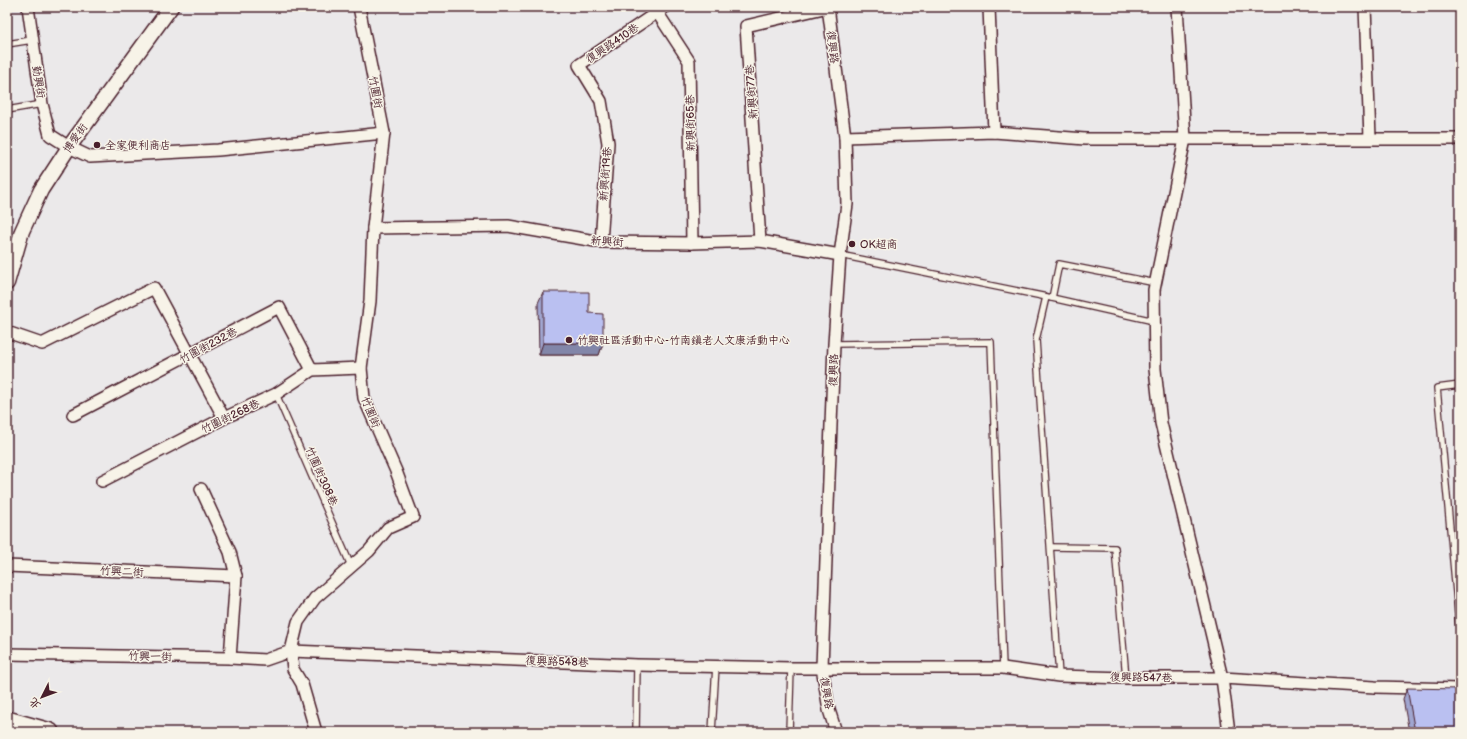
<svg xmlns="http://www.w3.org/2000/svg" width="1467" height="739" font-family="'Balsamiq Sans','LXGW WenKai TC',sans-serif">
	<rect width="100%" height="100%" fill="#ebe9ea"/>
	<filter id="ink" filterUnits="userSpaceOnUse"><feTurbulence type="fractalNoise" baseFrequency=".025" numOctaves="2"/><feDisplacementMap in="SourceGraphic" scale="8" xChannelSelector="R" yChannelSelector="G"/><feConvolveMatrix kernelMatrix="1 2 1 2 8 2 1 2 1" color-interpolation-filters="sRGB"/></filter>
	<g filter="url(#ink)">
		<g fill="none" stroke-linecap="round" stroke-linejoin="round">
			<g stroke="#4a1f2b" stroke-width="8">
				<g id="service">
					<path d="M7,44L32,40"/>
					<path d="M7,110L42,104"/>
					<path d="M840,255L1052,298L1154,321"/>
					<path d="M1046,297L1036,340L1059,676"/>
					<path d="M1052,298L1059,264L1156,283"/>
					<path d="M834,344L991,342L1003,668"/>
					<path d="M1460,385L1437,388L1460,636"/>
					<path d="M276,394L351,566"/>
					<path d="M1051,547L1115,548L1126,678"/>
					<path d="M636,732L637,665"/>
					<path d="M712,732L716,666"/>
					<path d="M789,732L791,668"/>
				</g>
			</g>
			<g stroke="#4a1f2b" stroke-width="14">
				<g id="minor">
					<path d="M28,7L42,104L50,135L69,147L90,157L218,150L384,133"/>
					<path d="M828,7L845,137L847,204L840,255L834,344L822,667L829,710L836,732"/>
					<path d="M989,7L994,132"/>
					<path d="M1177,7L1185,139L1154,290L1155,369L1161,423L1222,678L1229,732"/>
					<path d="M1365,7L1370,138"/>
					<path d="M657,12L689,61L692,243"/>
					<path d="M845,137L994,132L1085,139H1460"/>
					<path d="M373,228L508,226L601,242L692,243L760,241L840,255"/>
					<path d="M760,241L746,26L828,7"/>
					<path d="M601,242L608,143L601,101L579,65L665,7"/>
					<path d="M7,332L42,344L154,288L224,418"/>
					<path d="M73,415L279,307L312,370"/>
					<path d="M102,481L224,418L276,394L312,370L361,368"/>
					<path d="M201,489L230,552L236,576L230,658"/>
					<path d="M7,566L236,576"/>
					<path d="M7,654L230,658L265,660L291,651L637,665L791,668H1003L1059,676L1126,678H1222L1375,687L1460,689"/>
					<path d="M316,732L302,684L293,669L291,651L298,622L315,598L369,551L388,528L413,517L396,471L364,398L361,368L370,301L373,228L384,133L359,7"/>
				</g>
			</g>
			<g stroke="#4a1f2b" stroke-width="17">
				<path id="tertiary" d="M7,283L22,231L41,190L69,147L171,7"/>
			</g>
			<g stroke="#4a1f2b" stroke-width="20">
				<path id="primary" d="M7,720L50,732"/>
			</g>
			<use href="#service" stroke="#f7f3e8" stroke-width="5.5"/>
			<use href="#minor" stroke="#f7f3e8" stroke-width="11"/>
			<use href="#tertiary" stroke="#f7f3e8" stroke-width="14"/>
			<use href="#primary" stroke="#f7f3e8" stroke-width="17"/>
		</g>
		<g fill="#a0a5cf" stroke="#4a1f2b">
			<path d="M543,292L589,313L603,343L599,355H539L538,303Z"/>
			<path d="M1407,688L1460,732H1409L1403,699Z"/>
		</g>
		<path fill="#8286a9" stroke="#4a1f2b" d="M543,343H603L599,355H539Z"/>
		<g fill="#bac0f1" stroke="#4a1f2b">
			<path d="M543,292H589V313L603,314V343H543Z"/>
			<path d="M1407,688L1460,689V732H1415Z"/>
		</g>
	</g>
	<g fill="#4a1f2b" stroke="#f7f3e8" stroke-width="1.5">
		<circle cx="97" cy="145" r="4"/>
		<circle cx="852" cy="244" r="4"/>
		<circle cx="569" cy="340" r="4"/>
	</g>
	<g text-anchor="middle" stroke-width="3" stroke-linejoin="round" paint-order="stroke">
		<g font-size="11" fill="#4a1f2b" stroke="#f7f3e8">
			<text transform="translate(612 43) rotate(-34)" y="4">復興路410巷</text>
			<text transform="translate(833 47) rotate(83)" y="4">復興路</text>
			<text transform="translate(39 82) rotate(81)" y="4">勤興街</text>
			<text transform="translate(376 92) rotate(79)" y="4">竹圍街</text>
			<text transform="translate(751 92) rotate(-94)" y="4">新興街77巷</text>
			<text transform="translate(690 123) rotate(-91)" y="4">新興街65巷</text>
			<text transform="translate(75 138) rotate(-55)" y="4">博愛街</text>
			<text transform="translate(605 174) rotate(-86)" y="4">新興街19巷</text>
			<text transform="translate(607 241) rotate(4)" y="4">新興街</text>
			<text transform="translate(208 345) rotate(-28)" y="4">竹圍街232巷</text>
			<text transform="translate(833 370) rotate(-88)" y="4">復興路</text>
			<text transform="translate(371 412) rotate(68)" y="4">竹圍街</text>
			<text transform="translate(230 416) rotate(-26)" y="4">竹圍街268巷</text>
			<text transform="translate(322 476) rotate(66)" y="4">竹圍街308巷</text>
			<text transform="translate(122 571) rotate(2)" y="4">竹興二街</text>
			<text transform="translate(150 656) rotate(1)" y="4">竹興一街</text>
			<text transform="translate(557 661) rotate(2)" y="4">復興路548巷</text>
			<text transform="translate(1141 677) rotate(1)" y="4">復興路547巷</text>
			<text transform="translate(827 693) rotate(80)" y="4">復興路</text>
		</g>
		<g font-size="11" fill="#4a1f2b" stroke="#f7f3e8" text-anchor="start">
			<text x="105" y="149">全家便利商店</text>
			<text x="860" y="248">OK超商</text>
			<text x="577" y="344">竹興社區活動中心-竹南鎮老人文康活動中心</text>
		</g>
	</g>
	<rect width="1467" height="739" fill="none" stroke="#f7f3e8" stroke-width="24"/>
	<rect x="12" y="12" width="1443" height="715" fill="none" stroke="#4a1f2b" stroke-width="1.5" filter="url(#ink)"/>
	<g transform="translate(42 697) rotate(228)" stroke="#f7f3e8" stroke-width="3" paint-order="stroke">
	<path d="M0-3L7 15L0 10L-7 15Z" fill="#4a1f2b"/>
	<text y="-6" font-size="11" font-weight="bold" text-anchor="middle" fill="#4a1f2b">北</text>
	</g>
</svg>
